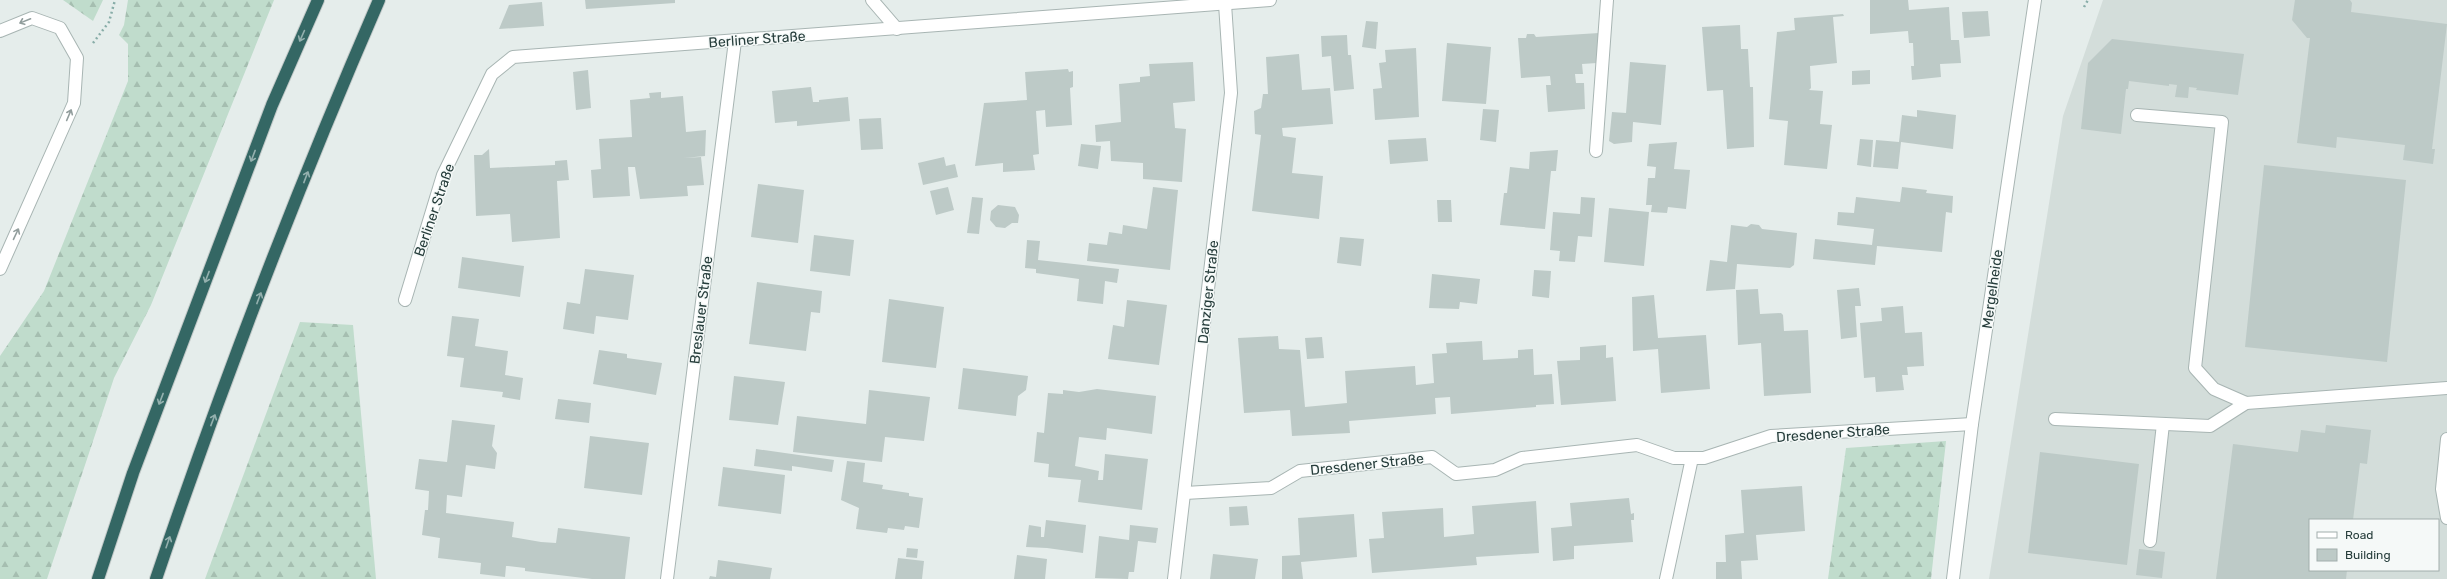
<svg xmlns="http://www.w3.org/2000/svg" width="2447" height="579" font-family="Rubik,sans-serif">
	<defs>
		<pattern id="forest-firs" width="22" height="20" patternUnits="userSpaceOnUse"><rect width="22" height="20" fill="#c0dccc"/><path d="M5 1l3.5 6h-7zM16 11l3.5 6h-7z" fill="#a5beb0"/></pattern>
	</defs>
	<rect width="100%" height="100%" fill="#e5edeb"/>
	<path fill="#d3ddda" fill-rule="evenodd" d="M2103,0H2447V579H1989L2063,116ZM2310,520H2438V570H2310Z"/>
	<g fill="url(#forest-firs)">
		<path d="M63,0H103L93,21Z"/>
		<path d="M128,0H274L151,305L114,378L47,579H0V356L44,291L128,81V44L119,35L124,25Z"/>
		<path d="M300,322L353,325L376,579H205Z"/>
		<path d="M1946,441L1931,579H1828L1846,448Z"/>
	</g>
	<g fill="#bdcac7">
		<path d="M585,0H675V3L586,9Z"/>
		<path d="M1870,0H1908L1909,10L1949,7L1951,40H1959L1961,63L1940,64L1941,77L1912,80L1911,66H1914L1913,43H1909L1908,31L1870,34Z"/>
		<path d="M2295,0H2350L2352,3L2351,12L2447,24L2432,149H2435L2433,164L2403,160L2405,145L2337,137L2336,148L2297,143L2310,38H2307L2292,20Z"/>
		<path d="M542,2L544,26L499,29L509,5Z"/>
		<path d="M1988,11L1990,36L1964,38L1962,12Z"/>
		<path d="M1843,14L1844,16L1833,17L1837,63L1810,66L1811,88L1809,90L1823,91L1820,124L1832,125L1827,169L1784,165L1788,121L1769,119L1777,32L1795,30L1794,18Z"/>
		<path d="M1366,21L1378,22L1376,49L1362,47Z"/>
		<path d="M1740,25L1741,49H1748L1750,87H1753L1754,147L1727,149L1723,90L1707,91L1702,27Z"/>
		<path d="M1599,33L1597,63L1582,64L1583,74H1575L1576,83H1584L1585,109L1548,112L1546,85H1551L1550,76L1521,78L1518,38H1526L1527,34H1534L1536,37Z"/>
		<path d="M1347,35L1348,55H1351L1354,89L1334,91L1331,56L1322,57L1321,36Z"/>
		<path d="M2112,39L2244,54L2238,95L2196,90L2197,88L2189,87L2188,98L2175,97L2177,85L2169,84V86L2129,81L2128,89H2126L2121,134L2081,129L2088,63Z"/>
		<path d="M1447,43L1491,47L1486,104L1442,101Z"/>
		<path d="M1416,48L1419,117L1375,120L1373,89L1382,88L1379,63L1386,62L1385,50Z"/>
		<path d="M1299,54L1302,90L1330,88L1333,124L1282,128L1283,136L1296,138L1292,173L1323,176L1319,219L1252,211L1261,135L1255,134L1254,111L1261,108L1263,94H1268L1266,57Z"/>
		<path d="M1193,62L1195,101L1173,103L1175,128L1186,129L1182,182L1143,179V163L1111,161L1110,141L1096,142L1095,125L1121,122L1119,84L1140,82V77L1150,76L1149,64Z"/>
		<path d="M1630,62L1666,65L1661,125L1633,122L1632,142L1614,144L1609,141L1612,112L1626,113Z"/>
		<path d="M1068,69L1069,72L1073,71V87L1070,88L1072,125L1046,127L1045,110L1036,111L1039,154L1033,155L1035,170L1003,172V163L975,166L984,103L1027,100L1025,72Z"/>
		<path d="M588,70L591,108L576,110L573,72Z"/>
		<path d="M1870,70V84L1852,85V71Z"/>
		<path d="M811,87L813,102H819V100L848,97L850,121L797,126V121L775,123L772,91Z"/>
		<path d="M661,92V98L683,96L686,132L706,130L705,156L684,158L701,157L704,185L687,186L688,196L640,199L635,167H628L630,196L593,198L591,170L601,169L599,139L632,137L630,100L650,98L649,93Z"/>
		<path d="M1483,109L1499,110L1496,142L1480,140Z"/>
		<path d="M1917,110L1956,115L1953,149L1901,142L1898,169L1873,167L1876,140L1899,142L1902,115L1917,117Z"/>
		<path d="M881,118L883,149L861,150L859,119Z"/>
		<path d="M1426,138L1428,161L1390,164L1388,140Z"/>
		<path d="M1860,139L1873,140L1871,167L1857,165Z"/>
		<path d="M1677,142L1674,169L1690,170L1686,209L1668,207L1667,213L1651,212L1652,205H1646L1648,178H1655L1656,167L1647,166L1649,144Z"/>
		<path d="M1081,144L1101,146L1098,169L1078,166Z"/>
		<path d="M489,149L490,168L555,165V161L567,160L569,180L557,181L560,238L512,242L510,214L476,216L474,155H482Z"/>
		<path d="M1558,150L1556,171H1551L1545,229L1500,225L1504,193H1507L1510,167L1529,169L1530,152Z"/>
		<path d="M944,157L946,166L955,164L958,177L923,185L918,163Z"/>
		<path d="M2264,165L2406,180L2387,362L2245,347Z"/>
		<path d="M758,184L804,190L798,243L751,237Z"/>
		<path d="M948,187L954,210L936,215L930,191Z"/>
		<path d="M1153,187L1178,190L1170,270L1087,261L1089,243L1107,245L1109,232L1122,234L1123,225L1147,229Z"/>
		<path d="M1902,187L1927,190L1926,193L1953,196L1952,213L1946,212L1942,252L1877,246L1875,265L1813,259L1815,239L1872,245L1874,229L1837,225L1838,212L1854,213L1856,197L1900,202Z"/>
		<path d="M972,197L983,198L979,234L967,233Z"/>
		<path d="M1581,197L1595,198L1592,237L1578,236L1575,262L1559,261L1560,251L1550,250L1553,212L1580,214Z"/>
		<path d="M1437,200H1451L1452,222H1438Z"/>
		<path d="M998,205L1015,207L1019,215L1018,223H1012L1005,228L996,227L990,220L991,211Z"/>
		<path d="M1609,208L1649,212L1644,266L1604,262Z"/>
		<path d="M1751,224L1759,225L1762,229L1797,233L1794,265L1790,268L1737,264L1735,289L1706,291L1710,260L1727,262L1731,225L1747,227Z"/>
		<path d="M814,235L854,240L850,276L810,271Z"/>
		<path d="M1340,237L1364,239L1361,266L1337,263Z"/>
		<path d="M1027,240L1040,241L1038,260L1119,269L1117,283L1105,281L1103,304L1077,301L1079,279L1036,273V269L1025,268Z"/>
		<path d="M462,257L524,266L520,297L458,288Z"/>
		<path d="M585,269L634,275L628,320L596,316L594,334L563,329L567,302L580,304Z"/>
		<path d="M1534,270L1551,271L1549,298L1532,296Z"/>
		<path d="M1432,274L1480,279L1477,304L1460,302L1459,309L1429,308Z"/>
		<path d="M757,282L822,291L820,313L811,312L806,351L749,344Z"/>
		<path d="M1859,288L1861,306H1855L1857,337L1841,339L1837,290Z"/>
		<path d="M1758,289L1760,314L1781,313L1783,315L1784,331L1808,330L1811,393L1764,396L1761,343L1738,345L1736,290Z"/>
		<path d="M1654,295L1658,338L1706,335L1710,389L1661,393L1658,349L1633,351L1632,297Z"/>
		<path d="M889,299L944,307L936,368L882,362Z"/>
		<path d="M1127,300L1167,305L1159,365L1108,359L1113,325L1124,327Z"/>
		<path d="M1903,306L1905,333L1922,332L1924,366L1907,367L1908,375H1902L1904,390L1876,392L1875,377L1864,378L1860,323L1882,321L1881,308Z"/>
		<path d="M452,316L479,319L475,346L508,351L505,375L523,378L520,400L502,397L503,392L460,387L464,358L447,356Z"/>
		<path d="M1278,336L1279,349L1300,350L1305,407L1347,403L1345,371L1415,366L1416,385L1434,383L1432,354L1447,353L1446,343L1482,341L1483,360L1518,358V350L1533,349L1534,375L1552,374L1554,404L1536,405V407L1451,414L1450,397L1435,398L1436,414L1349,421L1350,433L1292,436L1290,410L1244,413L1238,338Z"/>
		<path d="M1322,337L1324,358L1307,359L1305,338Z"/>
		<path d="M1606,345V358L1613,357L1616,401L1561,405L1557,361L1580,360V347Z"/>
		<path d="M599,350L627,354V358L662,363L656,395L593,384Z"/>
		<path d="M963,368L1028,376L1026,390L1018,396L1016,416L958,409Z"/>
		<path d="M734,376L785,382L778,425L729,420Z"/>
		<path d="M1097,389L1156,396L1152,434L1107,428L1106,440L1079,437L1075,466L1099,471L1098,480H1103L1105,454L1148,459L1142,510L1078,502L1081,480L1048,477L1049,464L1034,462L1037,432L1044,433L1048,393L1063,394V390L1079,392Z"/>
		<path d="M869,390L930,397L924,441L885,437L882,462L793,452L797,416L866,424Z"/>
		<path d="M558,399L591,403L589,423L555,419Z"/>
		<path d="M452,420L495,425L492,446L497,453L495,469L466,465L462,497L447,495L446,513L514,522L512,537L541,542L556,543L558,528L630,537L625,579H592L525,571V568L508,566H506L505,577L480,574L481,563L438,558L440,538L422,535L425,510H428L429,491L415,489L419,459L447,462Z"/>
		<path d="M2326,425L2371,430L2367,464L2360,463L2353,520H2310V570H2347L2346,579H2216L2233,444L2298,452L2301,430L2325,433Z"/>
		<path d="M590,436L649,443L642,495L584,488Z"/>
		<path d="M756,449L834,460L832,472L792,466V471L754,466Z"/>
		<path d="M2040,452L2139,464L2127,565L2028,553Z"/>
		<path d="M847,461L865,463L863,482L883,485L882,489L909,493V496L923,498L919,528L905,526L904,530L888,528L887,533L856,529L859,508L841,500Z"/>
		<path d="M723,467L785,475L781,514L718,506Z"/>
		<path d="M1802,486L1805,531L1756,535L1758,560L1741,561L1742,579H1716V562H1726L1725,535L1744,533L1741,490Z"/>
		<path d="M1629,498L1631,514L1634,513V520H1631L1633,542L1574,546V559L1553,561L1551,528L1572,526L1570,503Z"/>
		<path d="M1536,501L1539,553L1476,557L1477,565L1372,573L1369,539L1384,538L1382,512L1443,508L1444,537L1474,534L1472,506Z"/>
		<path d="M1247,506L1249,525L1230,526L1229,507Z"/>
		<path d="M1354,514L1357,557L1301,562L1303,579H1282V556L1300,555L1298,518Z"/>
		<path d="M1046,520L1086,525L1083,553L1047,548L1026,547L1029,525L1041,527V537H1044Z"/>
		<path d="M1130,525L1158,528L1156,543L1138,541L1134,572H1129L1128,579L1095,578L1099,536L1129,540Z"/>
		<path d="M907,548L918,549L917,558L906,557Z"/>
		<path d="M2139,549L2165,552L2162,578L2136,575Z"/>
		<path d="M1213,554L1258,559L1255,579H1210Z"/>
		<path d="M1017,555L1047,559L1045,579H1014Z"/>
		<path d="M898,558L924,561L922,579H895Z"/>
		<path d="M718,560L772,568L770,579H709L710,576L716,577Z"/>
	</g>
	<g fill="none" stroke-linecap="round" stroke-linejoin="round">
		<g stroke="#a8b5b3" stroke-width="14">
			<g id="minor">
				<path d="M872,0L897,29"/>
				<path d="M0,31L32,18L60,28L77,58L74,103L0,269"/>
				<path d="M2137,115L2222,122L2195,368L2214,389L2246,403L2447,388"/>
				<path d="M1596,151L1607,0"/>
				<path d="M405,300L443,175L492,74L513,57L1270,0"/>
				<path d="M2055,419L2210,426L2246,403"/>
				<path d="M2447,439L2442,489L2447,518"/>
				<path d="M1185,493L1271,488L1300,471L1432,457L1456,474L1495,470L1522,458L1637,445L1674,458H1704L1771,436L1972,424"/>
				<path d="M2150,541L2163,424"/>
				<path d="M667,579L735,41"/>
				<path d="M1174,579L1231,93L1225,4"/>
				<path d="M1666,579L1692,458"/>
				<path d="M1953,579L1972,424L2035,0"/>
			</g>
		</g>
		<g stroke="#c2c9c8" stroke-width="14">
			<g id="highway">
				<path d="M98,579L133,473L272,105L318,0"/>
				<path d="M156,579C222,384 297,189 379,0"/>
			</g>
		</g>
		<g stroke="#88ada8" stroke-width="2.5" stroke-dasharray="2 3" stroke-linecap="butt">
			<path d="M2084,7L2088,0"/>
			<path d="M93,43L109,22L115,0"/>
		</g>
		<use href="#minor" stroke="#fff" stroke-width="12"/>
		<use href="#highway" stroke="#346764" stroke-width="12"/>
	</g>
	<defs><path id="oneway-shaft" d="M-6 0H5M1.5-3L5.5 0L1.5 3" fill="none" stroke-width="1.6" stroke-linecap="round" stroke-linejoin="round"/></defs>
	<g stroke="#929e9d">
		<use href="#oneway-shaft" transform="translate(25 21) rotate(158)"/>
		<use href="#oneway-shaft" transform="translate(69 115) rotate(-67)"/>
		<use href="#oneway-shaft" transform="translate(16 234) rotate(-65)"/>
	</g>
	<g stroke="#94b0ae">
		<use href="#oneway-shaft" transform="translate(302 36) rotate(114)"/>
		<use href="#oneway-shaft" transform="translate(253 156) rotate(111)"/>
		<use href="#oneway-shaft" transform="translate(306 177) rotate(-69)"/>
		<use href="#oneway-shaft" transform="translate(207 277) rotate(111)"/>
		<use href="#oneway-shaft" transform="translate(259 298) rotate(-69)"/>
		<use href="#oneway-shaft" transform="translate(161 399) rotate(111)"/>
		<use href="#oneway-shaft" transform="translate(213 420) rotate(-69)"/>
		<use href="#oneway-shaft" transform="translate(168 542) rotate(-71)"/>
	</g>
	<g text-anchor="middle" stroke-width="3" stroke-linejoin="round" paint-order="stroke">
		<g font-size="14" fill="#263d3b" stroke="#f5f9f8">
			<text transform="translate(757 39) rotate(-4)" y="5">Berliner Straße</text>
			<text transform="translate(434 210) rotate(-71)" y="5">Berliner Straße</text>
			<text transform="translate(1992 289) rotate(-82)" y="5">Mergelheide</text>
			<text transform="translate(1208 292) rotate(-84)" y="5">Danziger Straße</text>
			<text transform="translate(701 310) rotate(-83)" y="5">Breslauer Straße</text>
			<text transform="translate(1833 433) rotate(-4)" y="5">Dresdener Straße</text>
			<text transform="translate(1367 464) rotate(-6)" y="5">Dresdener Straße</text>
		</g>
	</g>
	<rect x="2309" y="519" width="130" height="52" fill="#f5f9f8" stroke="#a2aeac"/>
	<rect x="2317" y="532" width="20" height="6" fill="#ffffff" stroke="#a2aeac"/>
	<text x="2345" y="539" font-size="12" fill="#263d3b">Road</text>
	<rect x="2317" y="549" width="20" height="12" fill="#bdcac7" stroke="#a2aeac"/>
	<text x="2345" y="559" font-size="12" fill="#263d3b">Building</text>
</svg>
